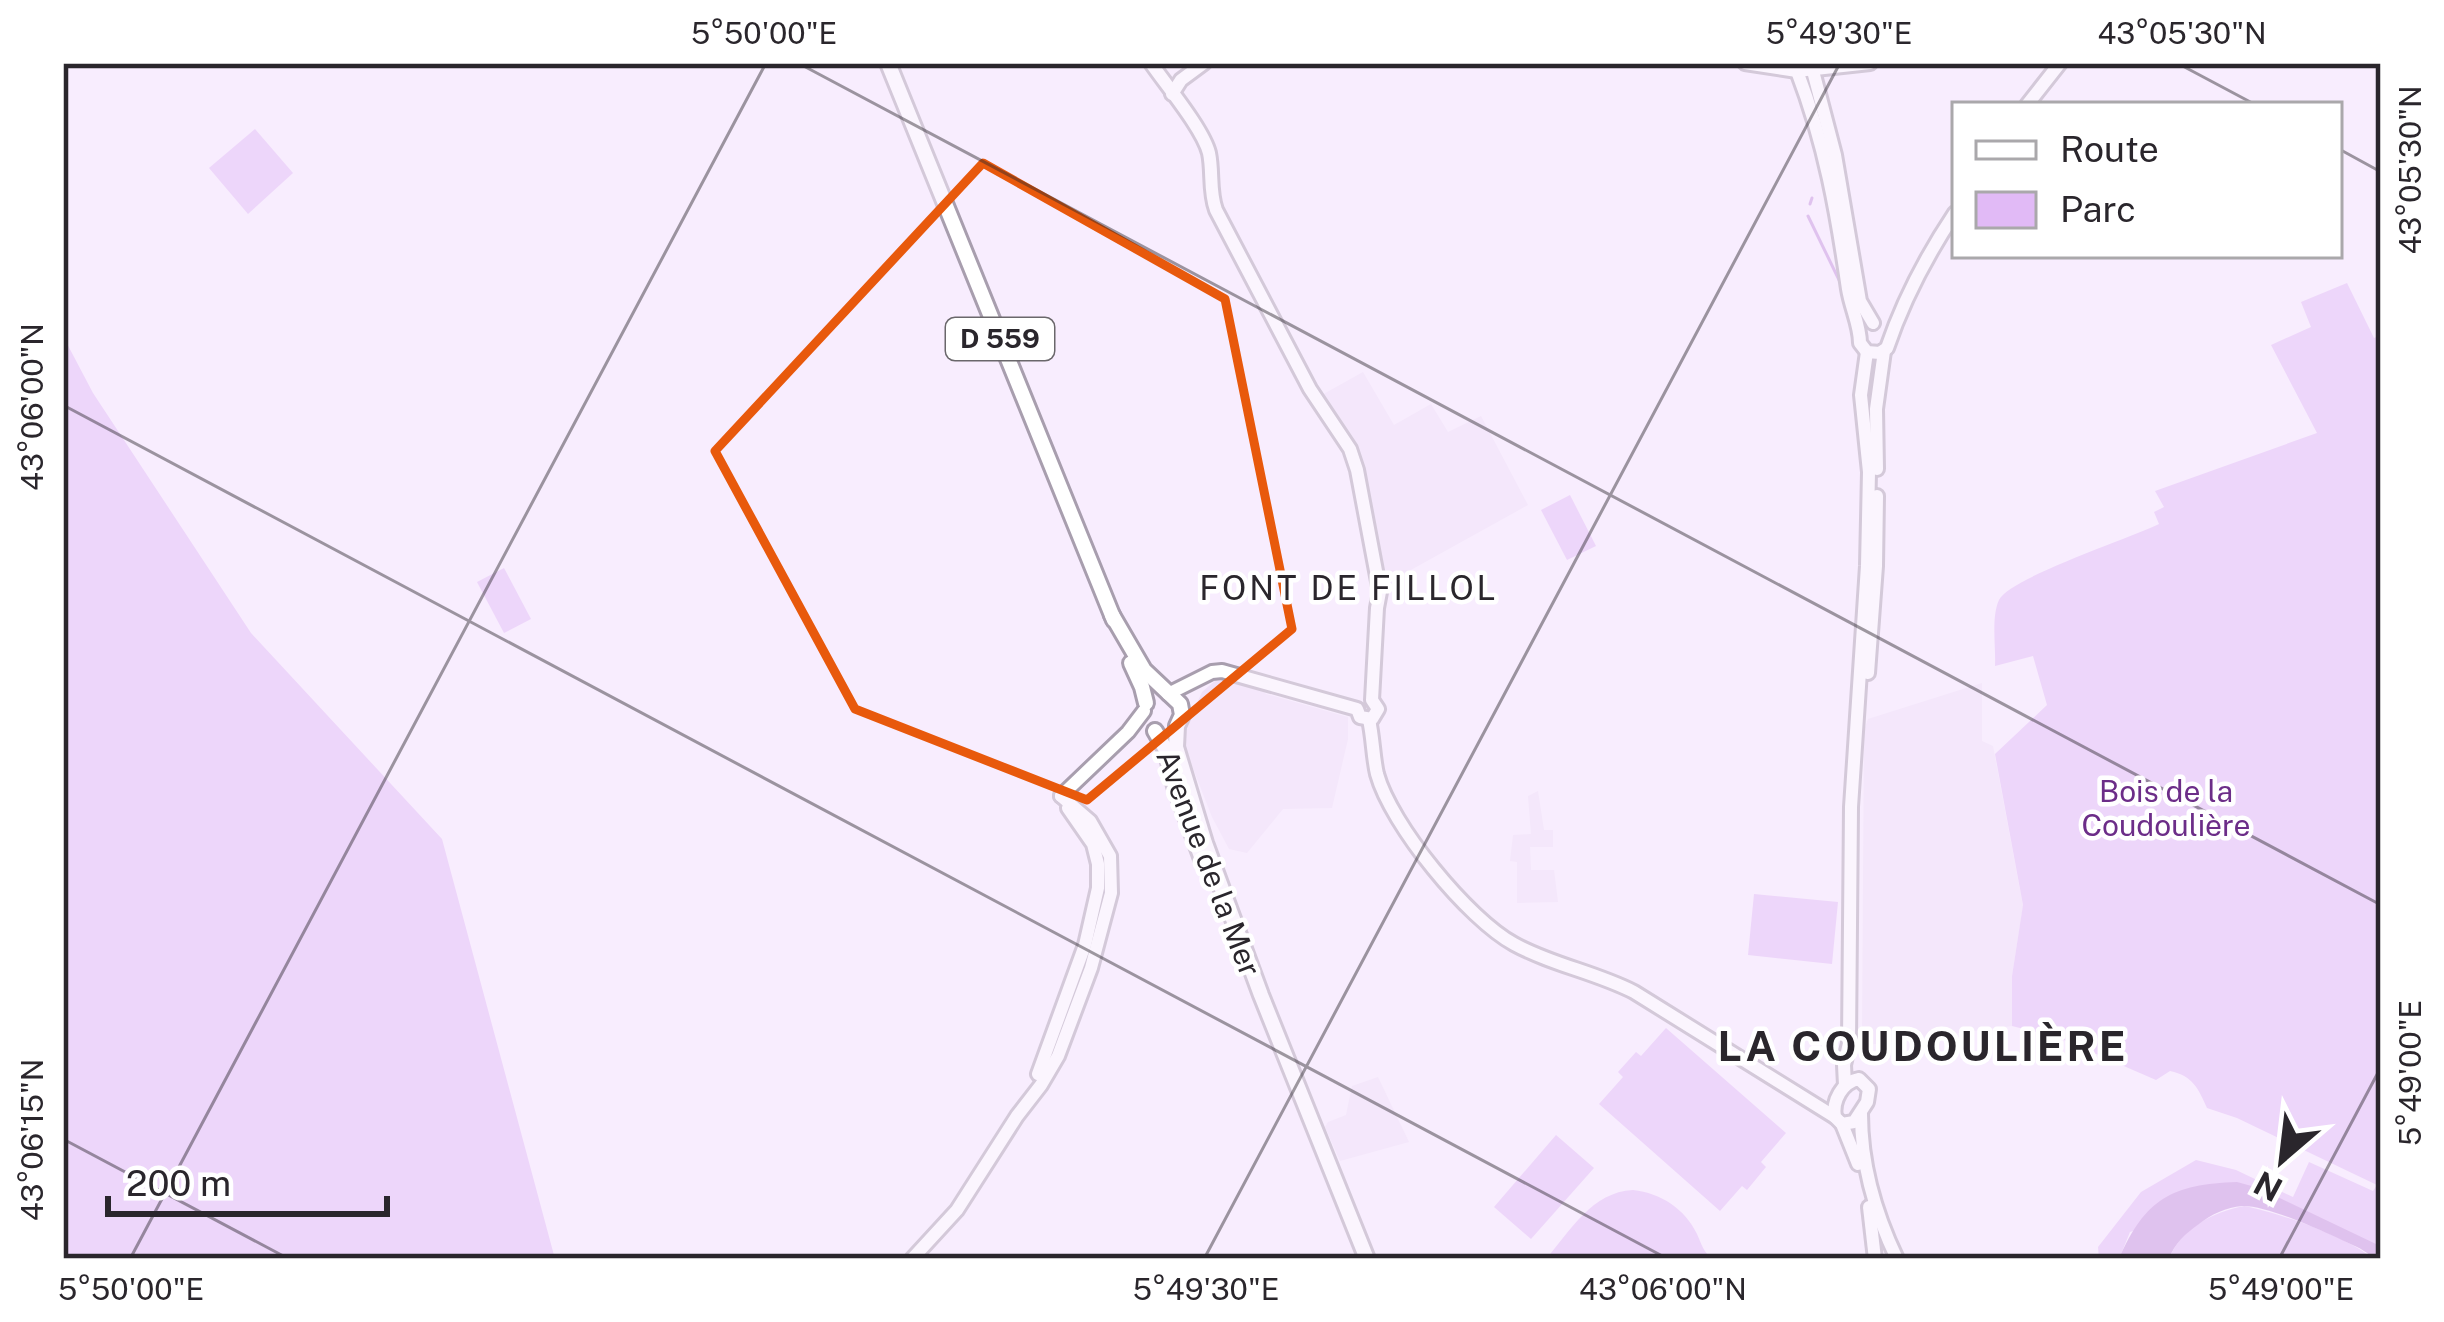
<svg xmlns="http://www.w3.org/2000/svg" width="2444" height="1322" font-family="'Public Sans',sans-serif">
	<rect width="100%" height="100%" fill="#f8edfe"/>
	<g fill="#efe0f8">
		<path d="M1363,372L1394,425L1431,404L1448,432L1481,416L1528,505L1409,571L1395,577L1383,571L1380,565L1353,437L1320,396Z"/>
		<path d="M1217,679L1239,680L1261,689L1266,694L1348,717V739L1332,808L1283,809L1247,853L1229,849L1212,817L1187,753L1185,736L1191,716L1202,692Z"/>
		<path d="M1982,683V741L1993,746L2023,906L2012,976V1026L1867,1045L1862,1041L1864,730L1868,719Z"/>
		<path d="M1538,791L1544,830H1553V847H1530L1531,870H1554L1558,902L1517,903V862L1510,861L1513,835L1531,834L1528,796Z"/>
		<path d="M1378,1077L1409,1142L1340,1161L1325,1127L1328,1122L1346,1115L1352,1086Z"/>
	</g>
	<g fill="#e1baf6">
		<path d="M255,129L293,173L248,214L209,168Z"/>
		<path d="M2347,283L2374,338L2381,335V868L2377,874L2381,893V1248L2258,1188L2130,1232L2119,1259H2099L2098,1247L2141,1192L2196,1160L2236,1170L2293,1197L2309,1162L2373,1191L2377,1185L2237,1118L2207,1108C2198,1088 2193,1076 2170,1071L2156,1080L2057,1037L2012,1026V976L2023,905L1995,754L2047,705L2033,656L1995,666C1996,647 1991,617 1999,600C2009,578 2131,538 2159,524L2154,512L2164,507L2155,491L2317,433L2271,345L2311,327L2301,302Z"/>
		<path d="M63,336L93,393L251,633L442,839L555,1259H63Z"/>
		<path d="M1570,495L1596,546L1567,560L1541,510Z"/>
		<path d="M504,568L531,619L504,633L477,582Z"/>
		<path d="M1754,894L1838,902L1832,964L1748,955Z"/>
		<path d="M1666,1028L1786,1133L1761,1162L1766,1167L1747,1190L1742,1186L1720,1211L1599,1104L1623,1077L1618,1072L1636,1052L1641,1056Z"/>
		<path d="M1556,1135L1594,1168L1531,1239L1494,1207Z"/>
		<path d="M1633,1190C1661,1193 1685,1209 1697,1234C1702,1245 1703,1251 1712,1259H1546C1571,1230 1592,1192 1633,1190Z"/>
		<path d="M2244,1206C2277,1212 2349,1237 2373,1259H2169C2181,1228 2213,1212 2244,1206Z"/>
	</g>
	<path fill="#c28fdc" d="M2237,1182L2259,1188L2376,1244L2381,1248V1259C2371,1257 2367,1252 2357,1247C2331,1235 2269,1205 2242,1206C2227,1207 2210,1215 2199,1224C2186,1233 2174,1244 2169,1259H2119C2145,1199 2172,1184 2237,1182Z"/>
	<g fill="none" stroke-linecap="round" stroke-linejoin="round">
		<g stroke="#c28fdc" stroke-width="3">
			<path d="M1810,204L1812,198"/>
			<path d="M1808,216L1841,284"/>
		</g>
		<g stroke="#a89eae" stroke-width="18">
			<g id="secondary">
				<path d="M1151,63C1166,85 1203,129 1209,153C1213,172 1209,191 1216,210L1310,389L1350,449L1357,470L1380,592L1377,608L1372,700L1378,709L1372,719L1360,717L1357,709L1222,671L1212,672L1168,694"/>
				<path d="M1745,63L1797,71L1870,63"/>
				<path d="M1797,71C1825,144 1837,212 1848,289C1851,308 1860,325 1860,343L1867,352L1880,353L1887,348C1903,301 1927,255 1955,213"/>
				<path d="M1813,71L1835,155L1860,301L1873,323"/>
				<path d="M1172,94L1181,80L1204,63"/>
				<path d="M2027,105L2060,63"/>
				<path d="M1877,469L1876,409L1884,351"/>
				<path d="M1868,673L1876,566L1877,496"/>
				<path d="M1369,720C1373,737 1373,757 1377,774C1391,825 1468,919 1514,944C1552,965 1595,972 1634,992L1835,1117"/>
				<path d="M1061,796L1128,732L1144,711"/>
				<path d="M1038,1074L1085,945L1098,888V864L1093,844L1068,808"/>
				<path d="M1859,1079L1869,1089L1867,1102L1854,1122L1842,1124L1835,1117C1832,1101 1842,1082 1859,1079Z"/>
				<path d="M1845,1085L1844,1065L1849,1043L1851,807L1867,566L1869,472L1861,395L1867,352"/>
				<path d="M1861,1114C1861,1165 1875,1213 1897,1259"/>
				<path d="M1842,1124L1858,1164"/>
				<path d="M1869,1207L1875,1259"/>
				<path d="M912,1259L957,1210L1017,1116L1041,1085L1058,1056L1091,968L1111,893L1110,856L1090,821L1061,796"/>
			</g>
		</g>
		<g stroke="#a89eae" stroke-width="20">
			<g id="primary">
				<path d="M888,63L1114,620"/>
				<path d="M1112,615L1144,670L1180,704L1182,715L1177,726L1176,747L1205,843L1261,995L1367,1259"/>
				<path d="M1131,663L1142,687L1146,703"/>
				<path d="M1155,731L1166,750L1175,786L1202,859"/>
			</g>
		</g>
		<use href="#secondary" stroke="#fff" stroke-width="12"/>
		<use href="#primary" stroke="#fff" stroke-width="14"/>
	</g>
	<path d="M0 0H2444V1322H0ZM983,163L1225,299L1292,629L1087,800L855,709L715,451Z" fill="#f8edfe" fill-opacity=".55" fill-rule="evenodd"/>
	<path fill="none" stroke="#e8590c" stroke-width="9" stroke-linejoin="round" d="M983,163L1225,299L1292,629L1087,800L855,709L715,451Z"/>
	<path fill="none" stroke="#2a262c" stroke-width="3" stroke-opacity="0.45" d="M798,63L2381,905M2177,63L2256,105M2339,149L2381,172M63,405L1668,1259M63,1139L289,1259M130,1259L766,63M1204,1259L1840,63M2279,1259L2381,1067"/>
	<g text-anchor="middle" stroke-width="9" stroke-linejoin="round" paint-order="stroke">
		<rect fill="#fff" stroke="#6a676b" stroke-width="3" x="946" y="318" width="108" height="42" rx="9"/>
		<g font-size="27" font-weight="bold" fill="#2a262c">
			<text x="1000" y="348">D 559</text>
		</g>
		<g font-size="30" fill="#6c2d88" stroke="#fff">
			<text x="2166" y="802">Bois de la<tspan x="2166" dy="34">Coudoulière</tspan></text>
		</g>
		<g font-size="30" fill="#2a262c" stroke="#fff">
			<text transform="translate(1208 863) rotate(69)" y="10">Avenue de la Mer</text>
		</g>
		<g font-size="33" letter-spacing="3" fill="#2a262c" stroke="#fff">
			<text x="1349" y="600">FONT DE FILLOL</text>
		</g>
		<g font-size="42" font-weight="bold" letter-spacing="3" fill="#2a262c" stroke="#fff">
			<text x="1923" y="1061">LA COUDOULIÈRE</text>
		</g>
	</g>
	<rect width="2444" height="1322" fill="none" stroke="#ffffff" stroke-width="132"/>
	<rect x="1952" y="102" width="390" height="156" fill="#ffffff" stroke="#aaa8ab" stroke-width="3"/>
	<rect x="1976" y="141" width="60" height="18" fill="#ffffff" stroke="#aaa8ab" stroke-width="3"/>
	<text x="2060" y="162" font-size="36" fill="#2a262c">Route</text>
	<rect x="1976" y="192" width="60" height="36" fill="#e1baf6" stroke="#aaa8ab" stroke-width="3"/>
	<text x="2060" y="222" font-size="36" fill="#2a262c">Parc</text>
	<g transform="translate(2282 1160) rotate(208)" stroke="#ffffff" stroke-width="9" paint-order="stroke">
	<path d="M0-9L21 45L0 30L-21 45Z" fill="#2a262c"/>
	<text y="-18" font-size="33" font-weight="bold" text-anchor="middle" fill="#2a262c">N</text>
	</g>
	<path d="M108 1196v18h279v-18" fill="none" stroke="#2a262c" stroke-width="6"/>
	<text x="126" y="1196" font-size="36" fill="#2a262c" stroke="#ffffff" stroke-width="9" paint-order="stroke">200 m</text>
	<rect x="66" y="66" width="2312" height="1190" fill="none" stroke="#2a262c" stroke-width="4.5"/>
	<g font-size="30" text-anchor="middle" fill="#2a262c">
		<text x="764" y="44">5°50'00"E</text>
		<text x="1839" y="44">5°49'30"E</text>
		<text x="2182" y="44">43°05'30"N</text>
		<text transform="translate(2411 170) rotate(-90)" y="10">43°05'30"N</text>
		<text transform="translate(33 407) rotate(-90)" y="10">43°06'00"N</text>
		<text transform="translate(2411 1073) rotate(-90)" y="10">5°49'00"E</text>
		<text transform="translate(33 1140) rotate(-90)" y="10">43°06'15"N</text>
		<text x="131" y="1300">5°50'00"E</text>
		<text x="1206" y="1300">5°49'30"E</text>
		<text x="1663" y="1300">43°06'00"N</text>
		<text x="2281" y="1300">5°49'00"E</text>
	</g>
</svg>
